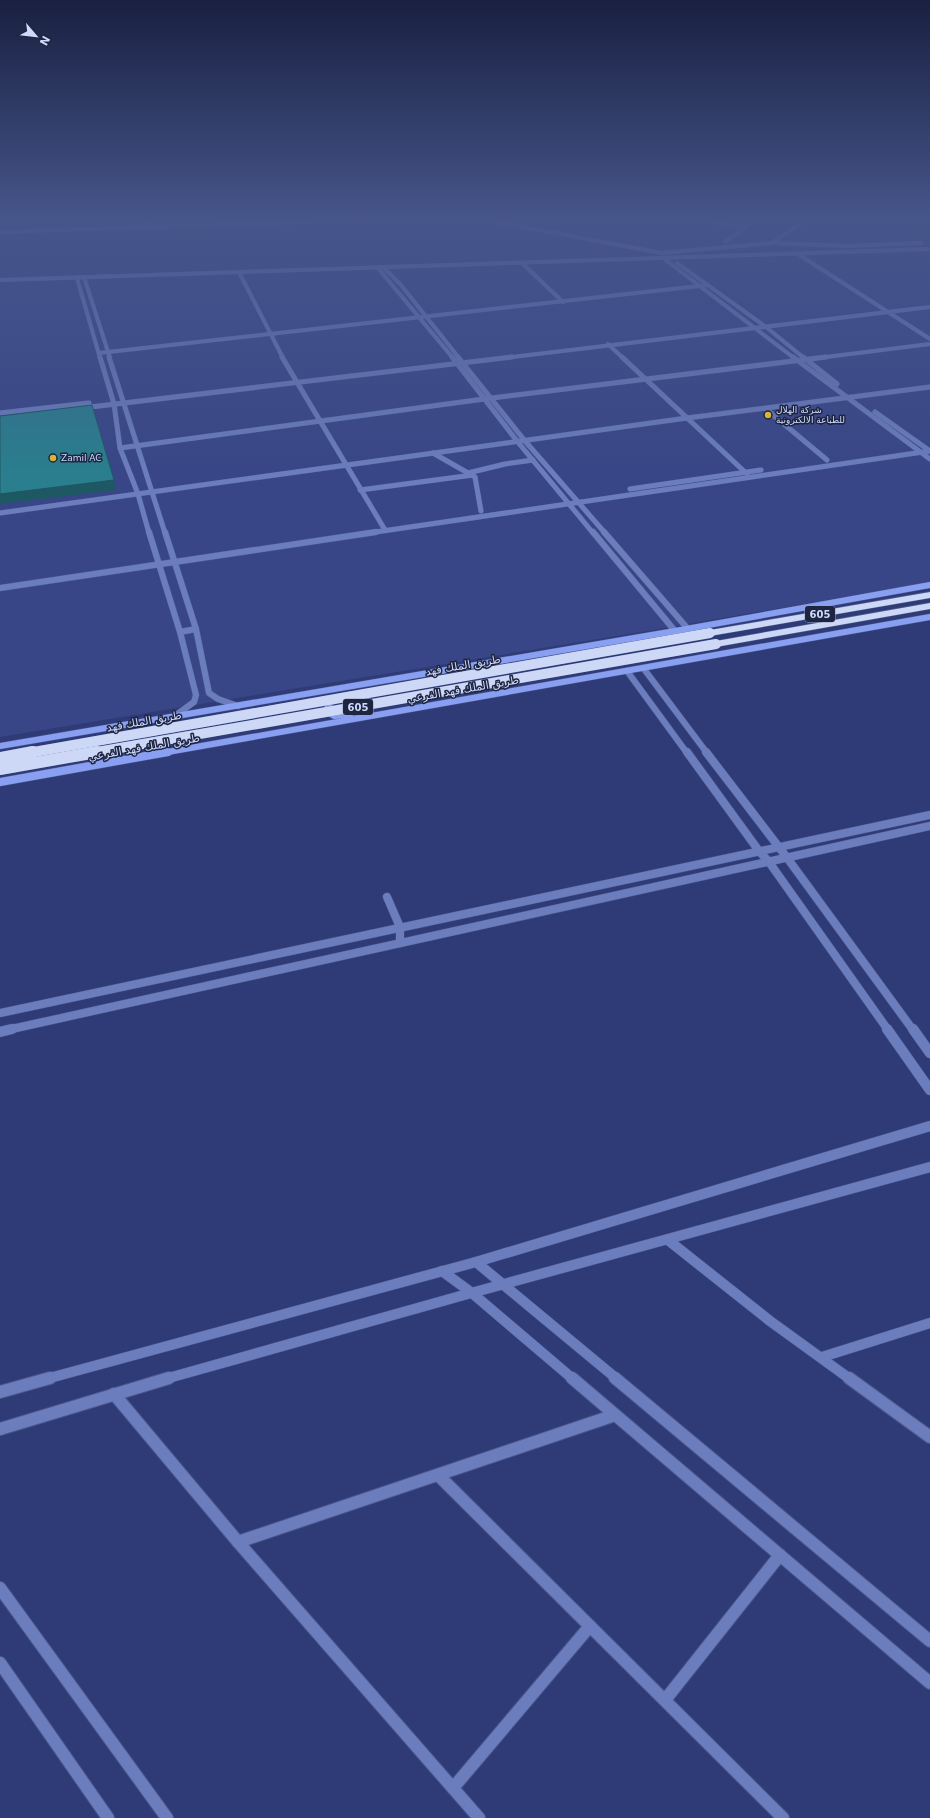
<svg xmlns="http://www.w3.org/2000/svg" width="930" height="1818" font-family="'DejaVu Sans',Cairo,sans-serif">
	<rect width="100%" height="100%" fill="#2e3b76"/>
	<path fill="#384687" d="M0,218H838L930,230V582L659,629L0,737Z"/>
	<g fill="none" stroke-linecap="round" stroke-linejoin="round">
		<g stroke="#4b578e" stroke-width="4.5">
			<g id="minor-far5">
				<path d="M129,218L153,223"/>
				<path d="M475,218L662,253L772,243L808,218"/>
				<path d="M691,218L744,227"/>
				<path d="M0,232L415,218"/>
				<path d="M725,242L756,220"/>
				<path d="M772,243L847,246L921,243"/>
				<path d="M798,254L930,339"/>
				<path d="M663,258L794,358"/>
				<path d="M522,263L563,302"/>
				<path d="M677,263L766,327L804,358"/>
				<path d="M378,268L453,358"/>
				<path d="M384,268L401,285L459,358"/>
				<path d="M239,272L283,358"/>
				<path d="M84,277L110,358"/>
				<path d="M77,278L100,358"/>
				<path d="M0,280L930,249"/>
				<path d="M608,344L623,358"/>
				<path d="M99,353L708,285"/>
				<path d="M504,358L930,307"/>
				<path d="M818,358L930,344"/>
			</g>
		</g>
		<g stroke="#4b578e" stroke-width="5.5">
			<g id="minor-far4">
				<path d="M100,357L114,404L120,448L138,494L149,533"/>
				<path d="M109,357L165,533"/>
				<path d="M282,357L385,530"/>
				<path d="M452,357L517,441L593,533"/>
				<path d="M458,357L525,441L605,533"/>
				<path d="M622,357L747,474"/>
				<path d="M793,357L930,459"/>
				<path d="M803,357L837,384"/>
				<path d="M82,408L512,357"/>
				<path d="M766,409L827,460"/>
				<path d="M875,412L930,451"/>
				<path d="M0,413L89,403"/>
				<path d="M120,448L484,399L826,357"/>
				<path d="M433,453L475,477L481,511"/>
				<path d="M468,473L505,464L533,460"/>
				<path d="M630,489L761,470"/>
				<path d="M360,490L473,475"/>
				<path d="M0,513L687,418L930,387"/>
				<path d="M369,533L930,451"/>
			</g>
		</g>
		<g stroke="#4b578e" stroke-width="7">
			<g id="minor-far3">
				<path d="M149,532L180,632L196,695L194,702L176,715"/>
				<path d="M165,532L196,629L209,693L218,699L238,706"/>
				<path d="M593,532L675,631"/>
				<path d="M604,532L688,629"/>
				<path d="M0,588L376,532"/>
				<path d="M180,632L196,629"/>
				<path d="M644,669L707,753"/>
				<path d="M627,671L687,753"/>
			</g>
		</g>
		<g stroke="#4b578e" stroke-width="9">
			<g id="minor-far2">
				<path d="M687,752L759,851L769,862L888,1030"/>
				<path d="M706,752L788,859L913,1030"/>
				<path d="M387,897L400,927V943"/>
				<path d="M0,1013L930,815"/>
				<path d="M7,1030L930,826"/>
			</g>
		</g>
		<g stroke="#4b578e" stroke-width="11">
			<g id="minor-far1">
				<path d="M887,1029L930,1090"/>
				<path d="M913,1029L930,1053"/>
				<path d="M0,1032L12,1029"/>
				<path d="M668,1240L770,1321L850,1379"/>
				<path d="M476,1262L617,1379"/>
				<path d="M442,1271L472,1293L573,1379"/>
				<path d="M822,1357L930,1323"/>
				<path d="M46,1379L476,1262L930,1126"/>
				<path d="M165,1379L464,1295L930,1167"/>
			</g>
		</g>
		<g stroke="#4b578e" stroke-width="14">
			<g id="minor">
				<path d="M572,1378L930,1683"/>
				<path d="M615,1378L930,1641"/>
				<path d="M849,1378L930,1437"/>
				<path d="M0,1392L50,1378"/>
				<path d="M114,1394L238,1542L479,1818"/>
				<path d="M0,1429L169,1378"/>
				<path d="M438,1475L783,1818"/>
				<path d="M238,1542L615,1415"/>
				<path d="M0,1588L167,1818"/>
				<path d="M0,1663L108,1818"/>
				<path d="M665,1700L780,1555"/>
				<path d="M453,1788L590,1626"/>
			</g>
		</g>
		<g stroke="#4b578e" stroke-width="7">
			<g id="secondary-far1">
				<path d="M336,698L328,705L327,712L334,716L350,715"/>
				<path d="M0,746L675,631L930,585"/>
				<path d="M162,753L930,617"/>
			</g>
		</g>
		<g stroke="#4b578e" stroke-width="9">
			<path id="secondary" d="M0,782L168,752"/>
		</g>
		<g stroke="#4b578e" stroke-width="1">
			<g id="motorway">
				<path d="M930,592V598L710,636L705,633L710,630Z"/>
				<path d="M930,603V609L716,647L711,644L716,641Z"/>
			</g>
		</g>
		<use href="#minor-far5" stroke="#6b7dbd" stroke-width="4"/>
		<use href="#minor-far4" stroke="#6b7dbd" stroke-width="5"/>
		<use href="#minor-far3" stroke="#6b7dbd" stroke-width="6"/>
		<use href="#minor-far2" stroke="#6b7dbd" stroke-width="8"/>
		<use href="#minor-far1" stroke="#6b7dbd" stroke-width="10"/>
		<use href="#minor" stroke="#6b7dbd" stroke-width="12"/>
		<use href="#secondary-far1" stroke="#899ff1" stroke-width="6"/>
		<use href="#secondary" stroke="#899ff1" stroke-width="8"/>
		<use href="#motorway" fill="#cdd7f6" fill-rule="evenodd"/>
		<g stroke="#4b578e" stroke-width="10" stroke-linecap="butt">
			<g id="motorway-bridge-far1">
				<path d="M28,753L710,633"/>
				<path d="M91,753L716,644"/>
			</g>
		</g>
		<g stroke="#4b578e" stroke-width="12" stroke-linecap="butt">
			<g id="motorway-bridge">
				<path d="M0,758L33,752"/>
				<path d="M0,769L97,752"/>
			</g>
		</g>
		<use href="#motorway-bridge-far1" stroke="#cdd7f6" stroke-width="10"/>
		<use href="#motorway-bridge" stroke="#cdd7f6" stroke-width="12"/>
	</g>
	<path fill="#1d5863" d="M114,480L116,490L0,504V494Z"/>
	<path fill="#2a7e8d" stroke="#1d5863" d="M92,405L114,480L0,494V416Z"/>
	<linearGradient id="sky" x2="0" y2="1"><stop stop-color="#192041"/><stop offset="0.46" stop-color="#46558a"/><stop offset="1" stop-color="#46558a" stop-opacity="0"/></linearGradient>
	<rect width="930" height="473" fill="url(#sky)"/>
	<g fill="#d9b334" stroke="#1e2540" stroke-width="1.5">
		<circle cx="768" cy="415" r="4"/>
		<circle cx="53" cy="458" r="4"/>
	</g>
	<g text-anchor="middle" stroke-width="3" stroke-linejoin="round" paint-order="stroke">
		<g font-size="9" fill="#ced9fd" stroke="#1e2540" text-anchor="start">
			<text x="776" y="413">شركة الهلال<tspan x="776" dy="10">للطباعة الالكترونية</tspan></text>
			<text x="61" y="461">Zamil AC</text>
		</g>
		<g fill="#1e2540" stroke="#99a3c4" stroke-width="1">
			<rect x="805" y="606" width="30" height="16" rx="3"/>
			<rect x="343" y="699" width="30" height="16" rx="3"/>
		</g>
		<g font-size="10" font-weight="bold" fill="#ced9fd">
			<text x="820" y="618">605</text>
			<text x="358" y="711">605</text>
		</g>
		<g font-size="11" fill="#ced9fd" stroke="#1e2540">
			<text transform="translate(463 665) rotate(-10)" y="4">طريق الملك فهد</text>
			<text transform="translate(463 689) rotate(-10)" y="4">طريق الملك فهد الفرعي</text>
			<text transform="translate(144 721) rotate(-10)" y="4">طريق الملك فهد</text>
			<text transform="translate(144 747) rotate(-10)" y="4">طريق الملك فهد الفرعي</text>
		</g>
	</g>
	<g transform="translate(36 36) rotate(118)" stroke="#1e2540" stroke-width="3" paint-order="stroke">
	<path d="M0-3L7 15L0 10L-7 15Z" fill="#ced9fd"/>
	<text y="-6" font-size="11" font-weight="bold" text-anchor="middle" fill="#ced9fd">N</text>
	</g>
</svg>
